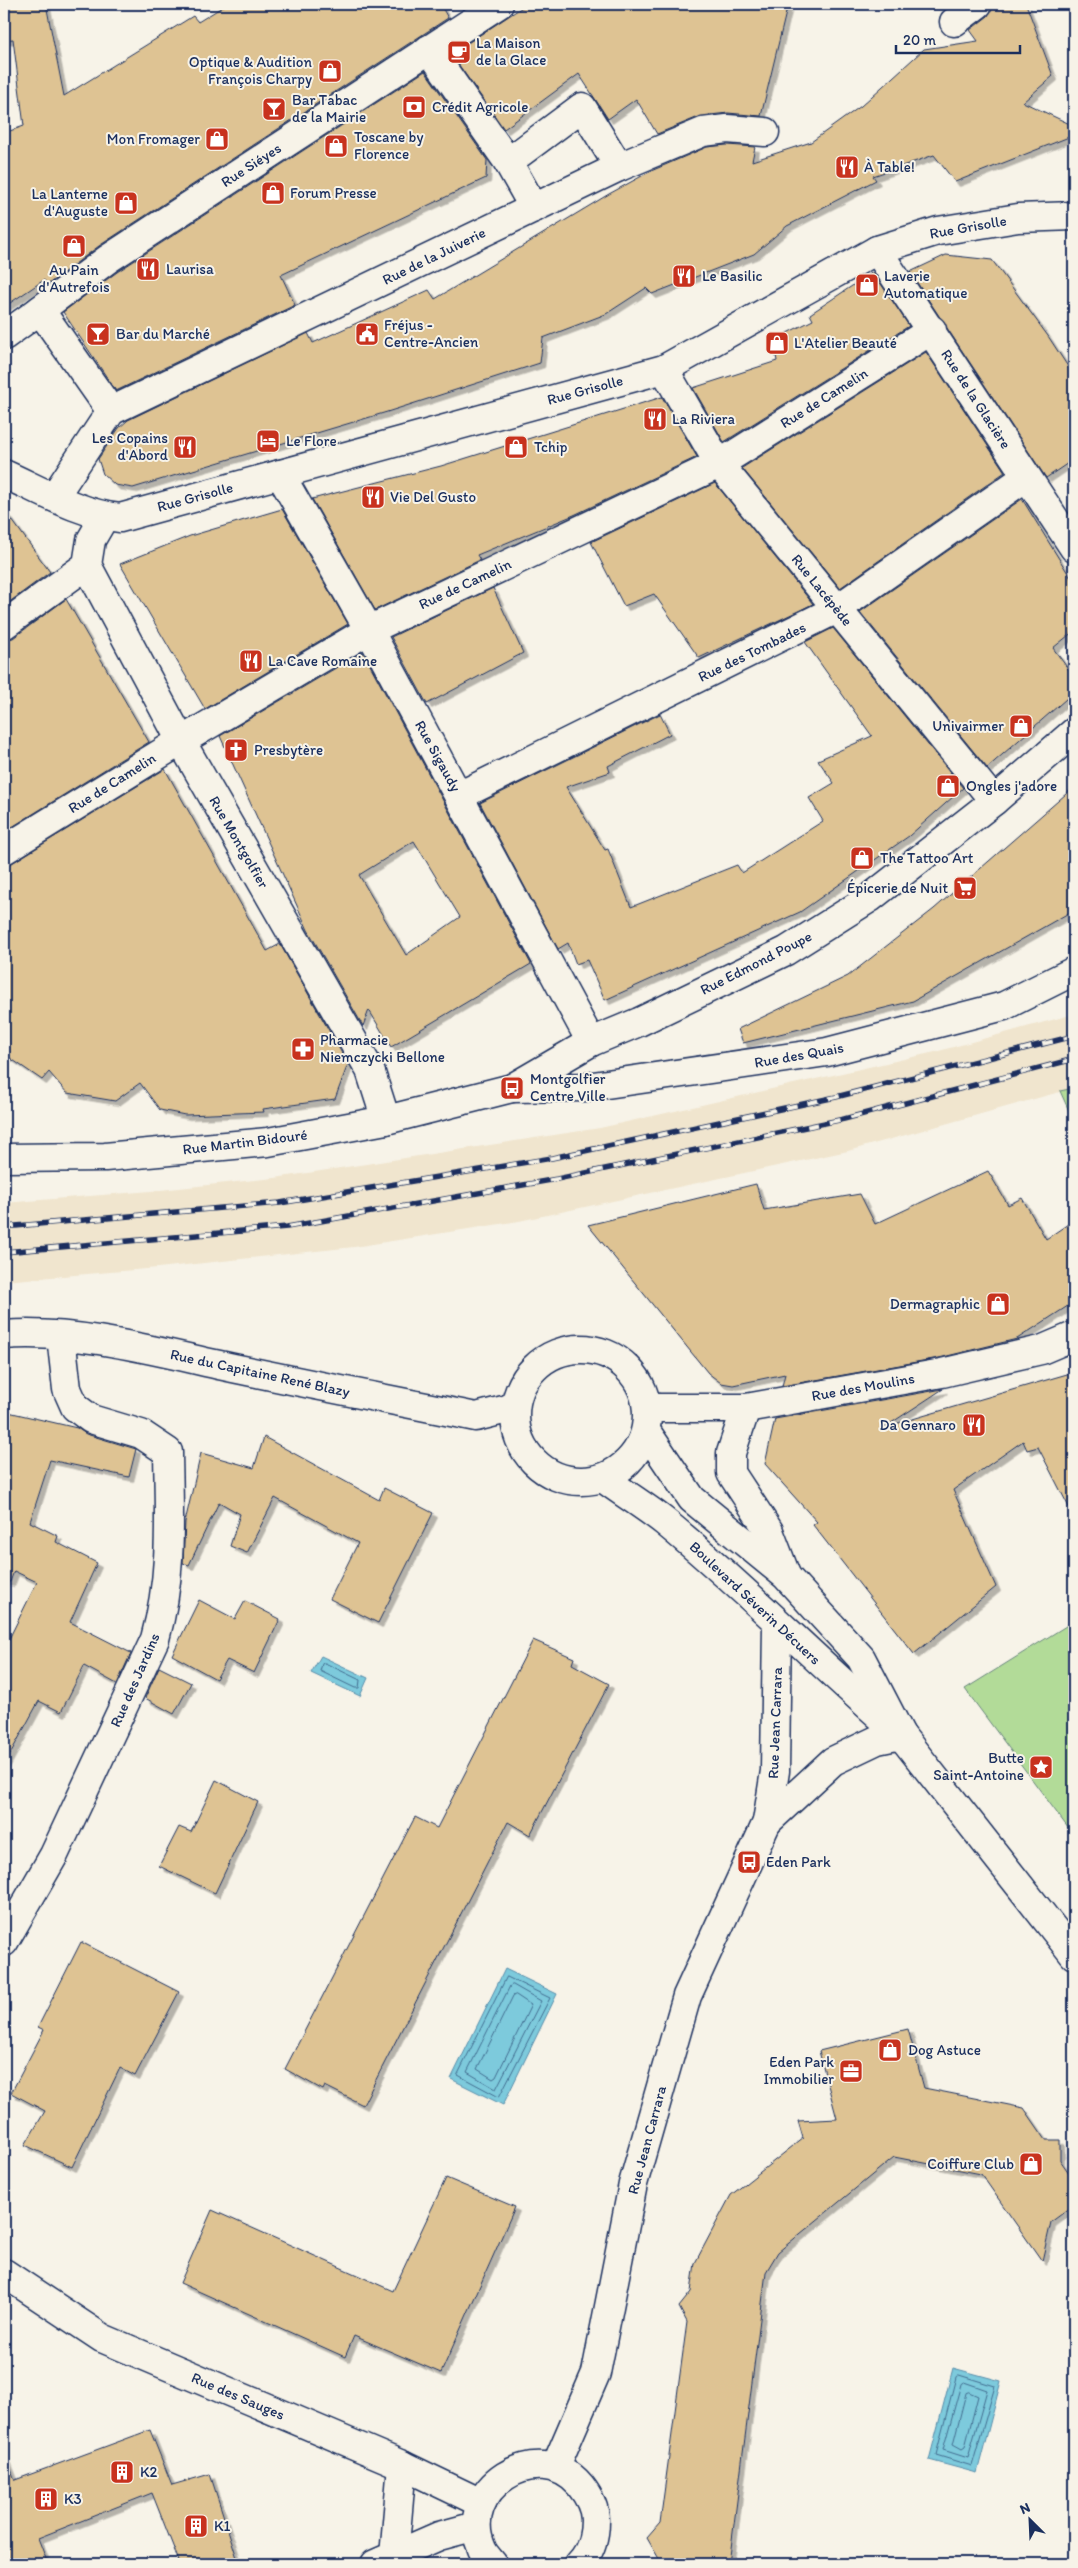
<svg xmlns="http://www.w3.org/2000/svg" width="1078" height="2568" font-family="Itim,sans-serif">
	<defs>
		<filter id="shadow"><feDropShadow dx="4.5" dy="4.5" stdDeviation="0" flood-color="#0004"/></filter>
	</defs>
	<rect width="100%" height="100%" fill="#f7f3e8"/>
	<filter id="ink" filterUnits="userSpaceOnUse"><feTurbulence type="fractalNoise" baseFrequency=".02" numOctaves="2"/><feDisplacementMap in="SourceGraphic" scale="10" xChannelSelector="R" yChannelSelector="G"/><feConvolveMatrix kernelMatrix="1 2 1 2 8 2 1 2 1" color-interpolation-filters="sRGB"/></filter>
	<g filter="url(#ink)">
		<path fill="#f0e5ce" d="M1074,1014V1088L848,1151L519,1221L354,1247L158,1268L4,1281V1203L151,1191L275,1178L600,1128L935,1052Z"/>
		<g fill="#b2db98" stroke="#66857b">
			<path d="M1074,1088V1122L1060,1091Z"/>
			<path d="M1074,1621V1836L965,1689Z"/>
		</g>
		<g fill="#7dcadc" stroke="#568caa">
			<path d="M321,1656L368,1678L360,1696L311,1673Z"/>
			<path d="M505,1969L557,1994L503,2105L451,2079Z"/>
			<path d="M953,2368L1001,2381L977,2473L929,2460Z"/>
		</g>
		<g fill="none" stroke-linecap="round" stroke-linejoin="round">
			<g stroke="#426d90" stroke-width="1">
				<path d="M325,1663L360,1680L359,1688H355L320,1671L322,1664Z"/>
				<path d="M507,1977L550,1998L499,2097L458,2075Z"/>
				<path d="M513,1985L541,2001L496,2089L467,2072L510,1986Z"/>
				<path d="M516,1995L531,2005L496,2077L493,2079L477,2069L513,1996Z"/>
				<path d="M959,2375L995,2386L972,2466L936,2455L956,2377Z"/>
				<path d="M964,2382L987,2390L968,2458L943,2450L961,2384Z"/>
				<path d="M969,2392L978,2396L965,2447L962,2449L953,2444L966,2393Z"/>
			</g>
		</g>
		<g fill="#dec393" stroke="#1b2f5e" fill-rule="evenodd" filter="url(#shadow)">
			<path d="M4,4H46L64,96L193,16L198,22L227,4H440L448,18L99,246L47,285L44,280L4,307V133L24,126L13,39L4,40Z"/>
			<path d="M527,4H788L761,116L728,113L701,116L657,134L636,99L608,119L579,74L504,129L451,54Z"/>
			<path d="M993,4H1026L1053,76L1023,102L1074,126V135L955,182L934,155L873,176L876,180L787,226L754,254L652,294L646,288L606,314L543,338L540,363L387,412L133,488L115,485L103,474L98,459L119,428L128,420L308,333L313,343L429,290L435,299L609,194L651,171L707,147L727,145L755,147L752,161L811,142L861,106L924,49L978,41L970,30L988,16Z"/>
			<path d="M425,71L487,160L486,178L281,275L295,305L116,391L63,312L117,272Z"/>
			<path d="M946,255L992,260L1048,336L1074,376V459L1046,478L910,272Z"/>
			<path d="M873,272L909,326L724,442L693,388L777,361L773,340L813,320L810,314Z"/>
			<path d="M926,352L1005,472L840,588L742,468Z"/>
			<path d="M662,397L697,457L574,515L477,555L480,560L375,610L312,499L441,466Z"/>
			<path d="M715,483L813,604L699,658L654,594L624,606L591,542Z"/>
			<path d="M1022,499L1074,583V631L1053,648L1074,677V692L987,768L860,612Z"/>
			<path d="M4,509L50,572L4,606Z"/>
			<path d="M282,509L348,624L205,709L120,564L190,536Z"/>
			<path d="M493,588L523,653L427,704L391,637Z"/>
			<path d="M66,599L149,742L4,832V640L13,638Z"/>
			<path d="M833,628L963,788L909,836L800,912L605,1000L587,960L576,964L568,943L558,949L480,803L660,714L670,734L608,766L610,772L566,787L605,850L608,849L631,907L737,865L742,873L823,821L809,798L834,783L818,760L872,736L805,642Z"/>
			<path d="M363,652L531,964L391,1047L369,1010L363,1026L308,930L220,736ZM414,841L460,917L406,955L359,875Z"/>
			<path d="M165,769L267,951L280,944L348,1064L335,1099L263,1109L264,1112L185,1115L160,1110L140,1083L115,1101L67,1093L49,1072L42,1080L4,1054V866L12,863Z"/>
			<path d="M1074,787V910L913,1001L743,1043L738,1029L848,976L934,909Z"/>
			<path d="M988,1171L1008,1205L1022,1198L1046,1239L1074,1220V1302L1017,1339L939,1358L782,1386L785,1374L733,1385L721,1383L708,1373L588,1225L756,1184L764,1210L860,1194L875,1224Z"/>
			<path d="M1074,1372V1517L1038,1447L1027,1450L1023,1441L953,1490L996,1587L914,1654L813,1525L817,1522L765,1464L775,1419L943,1389L885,1427Z"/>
			<path d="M4,1411L77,1428L86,1434L136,1449L129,1477L50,1460L30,1522L58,1536L56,1542L97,1563L70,1622L131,1653L117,1684L84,1666L61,1712L39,1701L4,1765V1649L37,1582L14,1571L10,1582L4,1581Z"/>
			<path d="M264,1437L379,1500L384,1488L433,1513L378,1623L330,1599L358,1543L275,1498L247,1553L230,1546L240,1514L219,1502L189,1565L183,1563L185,1522L201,1453L254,1468Z"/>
			<path d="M199,1600L235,1619L245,1601L280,1619L254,1673L227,1660L216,1679L172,1655Z"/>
			<path d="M533,1640L574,1658L572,1664L609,1684L530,1835L508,1822L363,2105L325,2086L323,2090L285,2069L415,1817L437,1828Z"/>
			<path d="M159,1667L191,1683L174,1714L145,1698Z"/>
			<path d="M216,1780L258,1802L215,1893L159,1866L179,1827L191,1832Z"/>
			<path d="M81,1942L179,1992L135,2076L120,2068L72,2167L25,2145L45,2111L11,2093L44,2030L38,2027Z"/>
			<path d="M908,2029L924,2088L1024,2108L1046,2140H1060V2160L1074,2180V2205L1051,2222L1042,2261L981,2174L894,2157L778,2252L766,2272L729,2564H662L647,2538L660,2523L687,2322L679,2307L691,2292L695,2263L731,2195L803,2138L798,2121L837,2119L819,2051Z"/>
			<path d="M446,2178L515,2207L441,2373L354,2336L345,2357L180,2283L212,2210L393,2291Z"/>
			<path d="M150,2430L172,2485L210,2474L239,2564H180L152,2493L38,2538L48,2564H4V2458L6,2457L15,2480Z"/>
		</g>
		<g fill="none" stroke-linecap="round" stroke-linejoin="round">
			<g stroke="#1b2f5e" stroke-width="31">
				<g id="minor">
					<path d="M954,22L978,4"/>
					<path d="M429,49L508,162"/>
					<path d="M534,208L508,162L582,107L619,167"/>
					<path d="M877,250L1074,548"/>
					<path d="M40,310L108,259L499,4"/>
					<path d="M4,336L40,310L111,411L54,497"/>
					<path d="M664,369L719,464L994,801"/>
					<path d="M111,411L619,167L703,132L727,129L765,132"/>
					<path d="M4,474C40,490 80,514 120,518L664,369L877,250L938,231L1018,218L1074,216"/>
					<path d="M280,474L369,630L591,1042"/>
					<path d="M87,565L181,741L370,1070L386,1120"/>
					<path d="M4,625L87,565L91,540L105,516"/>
					<path d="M459,796L837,609L1026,477"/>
					<path d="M4,850L181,741L369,630L719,464L932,330"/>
					<path d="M767,1822L833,1761L877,1740L901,1735"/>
					<path d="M4,1942L54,1855L155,1639C173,1574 169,1518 168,1452L141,1434L91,1419L75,1407L67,1389L61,1336"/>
					<path d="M4,2273L102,2338L402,2465L481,2503"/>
					<path d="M555,2468L596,2373L633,2184L687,1996L767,1822L775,1771L777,1623"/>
					<path d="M394,2556L402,2465"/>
					<path d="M375,2564L439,2536L476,2526"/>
					<path d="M493,2564C489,2559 484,2554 482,2549C455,2489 538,2436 580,2485C588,2495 595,2507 595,2520C595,2536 591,2552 579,2564"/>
				</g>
			</g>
			<g stroke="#1b2f5e" stroke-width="31">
				<g id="tertiary">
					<path d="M512,1088L586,1087L827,1052L1004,1006L1074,971"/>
					<path d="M4,1335C73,1329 156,1351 224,1366C308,1384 392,1400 476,1417L515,1407"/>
					<circle cx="581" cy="1415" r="66"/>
					<path d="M648,1408H746L942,1373L1041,1350L1074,1336"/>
					<path d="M746,1408L731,1453V1473L769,1531L786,1575"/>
					<path d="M646,1431L692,1499L786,1576L861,1658L901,1735L1074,1955"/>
					<path d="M603,1478C623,1493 645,1506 665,1522C743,1586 813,1658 889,1724"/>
				</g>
			</g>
			<g stroke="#1b2f5e" stroke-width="31">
				<path id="secondary" d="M4,1158L105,1157L268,1142L386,1120L512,1088L591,1042L639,1022L786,951L870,898L994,801L1074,732"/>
			</g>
			<use href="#minor" stroke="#f7f3e8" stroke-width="28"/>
			<use href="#tertiary" stroke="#f7f3e8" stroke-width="28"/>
			<use href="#secondary" stroke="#f7f3e8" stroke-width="28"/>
			<g stroke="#1b2f5e" stroke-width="5.5">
				<g id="rail">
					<path d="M4,1227L280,1203L552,1158L836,1097L1074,1036"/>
					<path d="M4,1252L287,1227L557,1179L844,1119L1074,1059"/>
				</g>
			</g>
			<use href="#rail" stroke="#f7f3e8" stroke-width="4" stroke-dasharray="11" stroke-linecap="butt"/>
		</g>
	</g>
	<defs>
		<g id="cafe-square" transform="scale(1.25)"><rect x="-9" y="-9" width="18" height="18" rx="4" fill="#c8321e" stroke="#f7f3e8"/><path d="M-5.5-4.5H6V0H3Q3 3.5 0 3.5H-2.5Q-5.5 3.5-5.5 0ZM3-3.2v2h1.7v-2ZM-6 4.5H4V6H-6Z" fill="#fff"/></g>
		<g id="shop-square" transform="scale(1.25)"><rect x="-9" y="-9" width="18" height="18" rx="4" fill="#c8321e" stroke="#f7f3e8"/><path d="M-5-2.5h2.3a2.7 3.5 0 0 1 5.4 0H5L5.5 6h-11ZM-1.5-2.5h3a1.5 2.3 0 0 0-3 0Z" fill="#fff"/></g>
		<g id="bank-square" transform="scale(1.25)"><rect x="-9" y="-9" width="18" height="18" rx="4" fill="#c8321e" stroke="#f7f3e8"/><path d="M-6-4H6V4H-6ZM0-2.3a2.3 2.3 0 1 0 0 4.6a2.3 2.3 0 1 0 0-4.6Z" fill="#fff"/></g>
		<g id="bar-square" transform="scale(1.25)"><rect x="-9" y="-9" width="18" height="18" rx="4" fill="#c8321e" stroke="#f7f3e8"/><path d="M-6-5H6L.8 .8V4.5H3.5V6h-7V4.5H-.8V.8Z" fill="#fff"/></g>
		<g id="restaurant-square" transform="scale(1.25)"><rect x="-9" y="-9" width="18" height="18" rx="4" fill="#c8321e" stroke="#f7f3e8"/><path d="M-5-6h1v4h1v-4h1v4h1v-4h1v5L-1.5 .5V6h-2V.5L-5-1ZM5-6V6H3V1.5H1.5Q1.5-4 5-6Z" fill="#fff"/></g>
		<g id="civic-square" transform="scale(1.25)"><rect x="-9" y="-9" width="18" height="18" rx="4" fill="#c8321e" stroke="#f7f3e8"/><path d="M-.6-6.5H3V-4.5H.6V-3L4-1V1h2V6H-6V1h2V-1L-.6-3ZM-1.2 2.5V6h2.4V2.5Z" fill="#fff"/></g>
		<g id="hotel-square" transform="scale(1.25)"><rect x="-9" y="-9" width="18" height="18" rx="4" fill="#c8321e" stroke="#f7f3e8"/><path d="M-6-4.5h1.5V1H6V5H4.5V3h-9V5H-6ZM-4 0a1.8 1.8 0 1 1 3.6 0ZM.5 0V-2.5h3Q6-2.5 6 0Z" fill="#fff"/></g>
		<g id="church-square" transform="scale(1.25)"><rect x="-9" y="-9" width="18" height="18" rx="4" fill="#c8321e" stroke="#f7f3e8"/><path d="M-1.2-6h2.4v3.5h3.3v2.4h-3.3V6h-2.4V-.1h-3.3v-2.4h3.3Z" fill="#fff"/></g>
		<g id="supermarket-square" transform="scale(1.25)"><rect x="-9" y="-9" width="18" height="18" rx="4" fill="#c8321e" stroke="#f7f3e8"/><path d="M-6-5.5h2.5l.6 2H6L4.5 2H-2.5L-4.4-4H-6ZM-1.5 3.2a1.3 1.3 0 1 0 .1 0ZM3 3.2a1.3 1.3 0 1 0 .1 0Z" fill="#fff"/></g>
		<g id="pharmacy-square" transform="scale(1.25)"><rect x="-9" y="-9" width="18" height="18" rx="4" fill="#c8321e" stroke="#f7f3e8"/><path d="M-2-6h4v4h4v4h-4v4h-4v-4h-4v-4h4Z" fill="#fff"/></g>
		<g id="bus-square" transform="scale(1.25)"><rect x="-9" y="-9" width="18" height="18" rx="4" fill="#c8321e" stroke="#f7f3e8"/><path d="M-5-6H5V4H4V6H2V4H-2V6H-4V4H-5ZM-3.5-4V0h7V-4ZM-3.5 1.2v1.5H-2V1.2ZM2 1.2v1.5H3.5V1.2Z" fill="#fff"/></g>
		<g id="sight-square" transform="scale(1.25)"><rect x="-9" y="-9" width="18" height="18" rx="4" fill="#c8321e" stroke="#f7f3e8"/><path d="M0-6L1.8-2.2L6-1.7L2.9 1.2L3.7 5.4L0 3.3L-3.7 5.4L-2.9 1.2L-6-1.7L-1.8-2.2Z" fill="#fff"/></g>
		<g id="office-square" transform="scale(1.25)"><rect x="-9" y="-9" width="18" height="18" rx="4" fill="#c8321e" stroke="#f7f3e8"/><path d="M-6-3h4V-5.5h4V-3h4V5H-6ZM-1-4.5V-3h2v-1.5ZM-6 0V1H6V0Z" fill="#fff"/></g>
		<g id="building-square" transform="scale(1.25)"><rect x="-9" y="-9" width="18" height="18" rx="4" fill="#c8321e" stroke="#f7f3e8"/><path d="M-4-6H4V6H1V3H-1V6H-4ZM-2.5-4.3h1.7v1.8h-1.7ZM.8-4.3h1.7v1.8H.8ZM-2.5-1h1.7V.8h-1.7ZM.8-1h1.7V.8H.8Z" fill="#fff"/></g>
	</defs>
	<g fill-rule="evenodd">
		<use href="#cafe-square" x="459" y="52"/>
		<use href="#shop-square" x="330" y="71"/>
		<use href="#bank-square" x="414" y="107"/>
		<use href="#bar-square" x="274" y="109"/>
		<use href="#shop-square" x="217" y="139"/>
		<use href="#shop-square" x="336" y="146"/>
		<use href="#restaurant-square" x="847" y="167"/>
		<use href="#shop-square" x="273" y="193"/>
		<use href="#shop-square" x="126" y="203"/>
		<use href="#shop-square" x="74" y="246"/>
		<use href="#restaurant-square" x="148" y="269"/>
		<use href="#restaurant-square" x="684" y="276"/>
		<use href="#shop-square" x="867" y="285"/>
		<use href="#bar-square" x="98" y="334"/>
		<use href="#civic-square" x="367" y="334"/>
		<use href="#shop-square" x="777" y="343"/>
		<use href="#restaurant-square" x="655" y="419"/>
		<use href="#hotel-square" x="268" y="441"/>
		<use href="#restaurant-square" x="185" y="447"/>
		<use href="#shop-square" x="516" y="447"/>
		<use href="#restaurant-square" x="373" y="497"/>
		<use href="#restaurant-square" x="251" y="661"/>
		<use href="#shop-square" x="1021" y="726"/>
		<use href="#church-square" x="236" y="750"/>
		<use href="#shop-square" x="948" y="786"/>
		<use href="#shop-square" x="862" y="858"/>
		<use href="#supermarket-square" x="965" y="888"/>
		<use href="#pharmacy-square" x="303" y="1049"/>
		<use href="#bus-square" x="512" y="1088"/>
		<use href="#shop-square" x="998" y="1304"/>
		<use href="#restaurant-square" x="974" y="1425"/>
		<use href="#sight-square" x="1041" y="1767"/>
		<use href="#bus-square" x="749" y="1862"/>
		<use href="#shop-square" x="890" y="2050"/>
		<use href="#office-square" x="851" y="2071"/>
		<use href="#shop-square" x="1031" y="2164"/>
		<use href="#building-square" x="122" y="2472"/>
		<use href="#building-square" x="46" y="2499"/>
		<use href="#building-square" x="196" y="2526"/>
	</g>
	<g text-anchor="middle" stroke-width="4" stroke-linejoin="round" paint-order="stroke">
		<g font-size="15" fill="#1b2f5e" stroke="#f7f3e8" text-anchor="start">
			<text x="476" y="48">La Maison<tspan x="476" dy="17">de la Glace</tspan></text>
			<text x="312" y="67" text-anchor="end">Optique &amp; Audition<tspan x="312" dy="17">François Charpy</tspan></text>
			<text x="292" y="105">Bar Tabac<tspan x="292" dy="17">de la Mairie</tspan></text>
			<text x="432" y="112">Crédit Agricole</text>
			<text x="354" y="142">Toscane by<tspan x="354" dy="17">Florence</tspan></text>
			<text x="200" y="144" text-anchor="end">Mon Fromager</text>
			<text x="864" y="172">À Table!</text>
			<text x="290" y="198">Forum Presse</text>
			<text x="108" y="199" text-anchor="end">La Lanterne<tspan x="108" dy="17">d'Auguste</tspan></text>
			<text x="166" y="274">Laurisa</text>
			<text x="74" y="275" text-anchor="middle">Au Pain<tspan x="74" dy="17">d'Autrefois</tspan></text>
			<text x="702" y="281">Le Basilic</text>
			<text x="884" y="281">Laverie<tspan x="884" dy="17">Automatique</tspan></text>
			<text x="384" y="330">Fréjus -<tspan x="384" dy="17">Centre-Ancien</tspan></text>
			<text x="116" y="339">Bar du Marché</text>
			<text x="794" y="348">L'Atelier Beauté</text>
			<text x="672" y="424">La Riviera</text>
			<text x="168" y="443" text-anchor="end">Les Copains<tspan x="168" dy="17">d'Abord</tspan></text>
			<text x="286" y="446">Le Flore</text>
			<text x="534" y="452">Tchip</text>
			<text x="390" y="502">Vie Del Gusto</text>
			<text x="268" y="666">La Cave Romaine</text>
			<text x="1004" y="731" text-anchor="end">Univairmer</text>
			<text x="254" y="755">Presbytère</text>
			<text x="966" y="791">Ongles j'adore</text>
			<text x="880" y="863">The Tattoo Art</text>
			<text x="948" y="893" text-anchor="end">Épicerie de Nuit</text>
			<text x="320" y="1045">Pharmacie<tspan x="320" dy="17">Niemczycki Bellone</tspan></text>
			<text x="530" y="1084">Montgolfier<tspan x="530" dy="17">Centre Ville</tspan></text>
			<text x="980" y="1309" text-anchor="end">Dermagraphic</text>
			<text x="956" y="1430" text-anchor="end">Da Gennaro</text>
			<text x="1024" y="1763" text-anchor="end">Butte<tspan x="1024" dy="17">Saint-Antoine</tspan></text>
			<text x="766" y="1867">Eden Park</text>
			<text x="908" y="2055">Dog Astuce</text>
			<text x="834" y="2067" text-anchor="end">Eden Park<tspan x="834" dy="17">Immobilier</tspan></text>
			<text x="1014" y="2169" text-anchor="end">Coiffure Club</text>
			<text x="140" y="2477">K2</text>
			<text x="64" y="2504">K3</text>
			<text x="214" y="2531">K1</text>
		</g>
		<g font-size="15" fill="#1b2f5e" stroke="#f7f3e8">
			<text transform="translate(251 165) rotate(-33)" y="5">Rue Siéyes</text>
			<text transform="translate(968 227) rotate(-10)" y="5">Rue Grisolle</text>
			<text transform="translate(434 256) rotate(-26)" y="5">Rue de la Juiverie</text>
			<text transform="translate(585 390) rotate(-15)" y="5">Rue Grisolle</text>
			<text transform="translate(824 398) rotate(-32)" y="5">Rue de Camelin</text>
			<text transform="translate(976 399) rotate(57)" y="5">Rue de la Glacière</text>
			<text transform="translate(195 497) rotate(-15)" y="5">Rue Grisolle</text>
			<text transform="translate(465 584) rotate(-25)" y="5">Rue de Camelin</text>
			<text transform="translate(822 590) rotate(51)" y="5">Rue Lacépède</text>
			<text transform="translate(752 652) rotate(-26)" y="5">Rue des Tombades</text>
			<text transform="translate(438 756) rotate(61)" y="5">Rue Sigaudy</text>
			<text transform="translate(112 783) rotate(-32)" y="5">Rue de Camelin</text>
			<text transform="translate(239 842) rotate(60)" y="5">Rue Montgolfier</text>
			<text transform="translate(756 963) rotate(-27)" y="5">Rue Edmond Poupe</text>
			<text transform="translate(799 1055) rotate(-10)" y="5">Rue des Quais</text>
			<text transform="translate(245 1142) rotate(-7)" y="5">Rue Martin Bidouré</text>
			<text transform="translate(260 1373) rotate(12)" y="5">Rue du Capitaine René Blazy</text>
			<text transform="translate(863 1387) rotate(-10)" y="5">Rue des Moulins</text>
			<text transform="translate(755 1603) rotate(43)" y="5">Boulevard Séverin Décuers</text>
			<text transform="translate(135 1680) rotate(-66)" y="5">Rue des Jardins</text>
			<text transform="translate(775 1723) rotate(-88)" y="5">Rue Jean Carrara</text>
			<text transform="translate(647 2140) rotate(-75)" y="5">Rue Jean Carrara</text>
			<text transform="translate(238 2396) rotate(23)" y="5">Rue des Sauges</text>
		</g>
	</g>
	<rect width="1078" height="2568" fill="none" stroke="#f7f3e8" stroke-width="20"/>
	<rect x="10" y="10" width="1058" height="2548" fill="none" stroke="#1b2f5e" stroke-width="2" filter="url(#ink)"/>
	<g transform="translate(1030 2520) rotate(336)" stroke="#f7f3e8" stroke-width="4" paint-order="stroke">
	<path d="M0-4L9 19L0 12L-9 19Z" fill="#1b2f5e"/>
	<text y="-8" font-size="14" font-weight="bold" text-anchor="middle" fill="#1b2f5e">N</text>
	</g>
	<path d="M896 45v8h124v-8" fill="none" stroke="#1b2f5e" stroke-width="2.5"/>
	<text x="903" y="45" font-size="15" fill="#1b2f5e" stroke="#f7f3e8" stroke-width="4" paint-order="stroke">20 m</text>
</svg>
